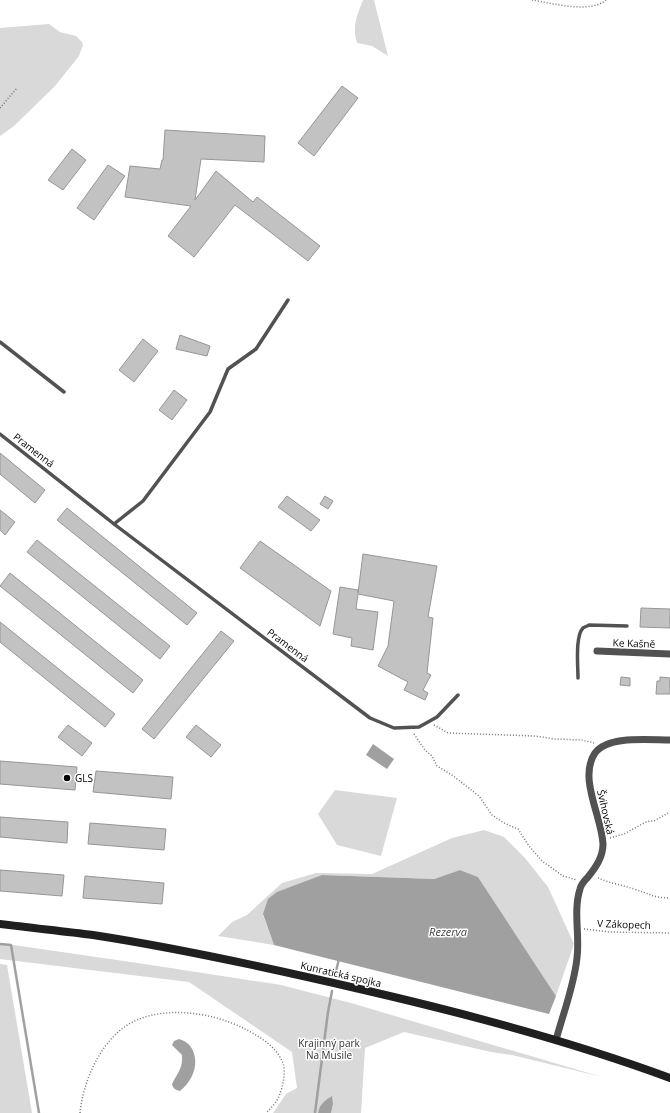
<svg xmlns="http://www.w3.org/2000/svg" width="670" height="1113" font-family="'Open Sans',sans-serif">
	<rect width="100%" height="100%" fill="#fff"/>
	<g fill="#d9d9d9">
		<path d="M363,0H374L388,56L372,46L357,43C352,25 357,16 363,0Z"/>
		<path d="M49,24L60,32L76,36L82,42L83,45L79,56L55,86L14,126L0,136V28Z"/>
		<path d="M335,790L397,798L381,856L337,845L318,814Z"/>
		<path d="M484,830L504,837L525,858L548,887L574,944L556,996L478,877L460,870L434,879L322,875L263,915L274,945L218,936L232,922L247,915L282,883L316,873L372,874L452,838Z"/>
		<path d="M0,943L151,965L281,985L351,1003L602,1077L512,1055L491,1052L404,1032L365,1048L361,1113H331L333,1104L331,1096L319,1109L318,1113H273L286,1094L297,1088L292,1052L189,982L0,959Z"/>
		<path d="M0,964L7,965L32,1113H0Z"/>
	</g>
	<g fill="#a0a0a0">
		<path d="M373,744L394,759L387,769L366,755Z"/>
		<path d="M460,870L478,877L556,996L549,1014L274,945L263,914L268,899L277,892L322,875L434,879Z"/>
		<path d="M179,1039C195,1043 199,1062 192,1076C189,1082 185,1087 180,1091C175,1090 173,1088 172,1084C178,1072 183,1068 182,1055L172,1045L174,1041Z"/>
		<path d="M332,1096L333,1104L331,1113H318C319,1105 325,1100 332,1096Z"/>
	</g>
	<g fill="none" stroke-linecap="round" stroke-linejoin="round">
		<g stroke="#a0a0a0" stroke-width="2.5">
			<path d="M0,944L11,945L39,1113"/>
			<path d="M335,975L339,959"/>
			<path d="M315,1113L328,1012L332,991"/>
		</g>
	</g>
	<g fill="#c2c2c2" stroke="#969696">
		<path d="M342,86L358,98L314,156L298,143Z"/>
		<path d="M165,130L265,136L264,162L201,159L195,200L216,171L253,202L257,197L320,246L308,261L235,205L194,257L168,236L191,206L125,197L130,166L160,169L162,160H163Z"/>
		<path d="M72,149L86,160L63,190L48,180Z"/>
		<path d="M108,165L125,176L94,220L77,208Z"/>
		<path d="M180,335L210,346L207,356L176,349Z"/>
		<path d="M143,339L158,351L134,382L119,370Z"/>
		<path d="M174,390L187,400L172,420L159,410Z"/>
		<path d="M0,453L45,490L35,503L0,474Z"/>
		<path d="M287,496L320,520L311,531L278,507Z"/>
		<path d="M325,496L333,501L328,509L320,504Z"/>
		<path d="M67,508L197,613L187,625L57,520Z"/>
		<path d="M0,510L15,522L5,535L0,530Z"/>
		<path d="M37,540L170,646L160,659L27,552Z"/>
		<path d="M260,541L331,591L320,626L240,568Z"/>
		<path d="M363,554L437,566L428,617L433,618L427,673L431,675L423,690L428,693L425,700L404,690L408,682L378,666L388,646L394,601L358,594L356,609L378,612L373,650L351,646L352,638L333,634L340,587L358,590V593Z"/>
		<path d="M10,573L143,680L133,693L0,586Z"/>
		<path d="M641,608L670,609V628L640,627Z"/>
		<path d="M0,622L115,714L105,727L0,642Z"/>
		<path d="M221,631L234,641L154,739L142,729Z"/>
		<path d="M621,677L630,678V686L620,685Z"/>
		<path d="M660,677L670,678V694H656L657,681H660Z"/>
		<path d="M68,725L92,743L82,756L58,737Z"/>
		<path d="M196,725L221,745L211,757L186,737Z"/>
		<path d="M0,761L77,767L75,790L0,784Z"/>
		<path d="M96,771L173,777L171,799L93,792Z"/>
		<path d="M0,817L68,822L67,843L0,837Z"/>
		<path d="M90,823L166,829L164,850L88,844Z"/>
		<path d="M0,870L64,875L62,896L0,891Z"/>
		<path d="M85,876L164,883L162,904L83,898Z"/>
	</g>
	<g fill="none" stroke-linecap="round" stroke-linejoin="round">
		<g stroke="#747474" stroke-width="1.5" stroke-dasharray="1 2" stroke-linecap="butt">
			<path d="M532,0C552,3 590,14 606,0"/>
			<path d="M0,108L17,88"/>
			<path d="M434,725L448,733L535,736L555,739L582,740L594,743"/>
			<path d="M414,734L425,750L432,756L437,766L452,775L479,796L492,815L504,823L518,829L529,846L542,861L563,876L577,880"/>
			<path d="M610,838L624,834L646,822L650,821H654L670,812"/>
			<path d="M598,878C609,883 622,885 634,889C648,893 653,898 670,898"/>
			<path d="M584,929L611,932L670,933"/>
			<path d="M80,1113C83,1083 98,1047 123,1028C155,1004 209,1011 243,1028C259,1036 276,1046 283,1063C286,1072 283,1087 279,1096C277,1102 271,1108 266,1113"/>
		</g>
		<g stroke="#525252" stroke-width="3.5">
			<path d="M0,342L64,392"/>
			<path d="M0,434L114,524L370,718L394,728L419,727L437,717L458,695"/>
			<path d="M114,524L143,501L210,412L228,369L256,349L288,300"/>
			<path d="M578,678C578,666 575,636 583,628C584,627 588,626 589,625L627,626"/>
		</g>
		<g stroke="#525252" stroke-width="7">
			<path d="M597,651L670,654"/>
			<path d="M556,1040C563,1014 574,986 577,958C580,936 573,911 580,889C581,884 585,880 588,877C596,867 603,857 603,844C602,817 578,778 595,753C608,735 650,740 670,740"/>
		</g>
		<path stroke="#1f1f1f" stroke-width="8" d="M0,924C31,928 62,931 93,935C184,949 274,969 364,990C468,1014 570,1041 670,1078"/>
	</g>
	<circle fill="#000" stroke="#fff" stroke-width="1.5" cx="67" cy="778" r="4"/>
	<g text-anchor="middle" stroke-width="3" stroke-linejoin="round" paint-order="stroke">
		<g font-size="10" fill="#000" stroke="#fff">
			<text transform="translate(34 450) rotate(38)" y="4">Pramenná</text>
			<text transform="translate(634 643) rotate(2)" y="4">Ke Kašně</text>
			<text transform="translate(288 645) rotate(37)" y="4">Pramenná</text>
			<text transform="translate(606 812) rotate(77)" y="4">Švihovská</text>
			<text transform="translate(624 924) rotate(2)" y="4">V Zákopech</text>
			<text transform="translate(341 974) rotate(13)" y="4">Kunratická spojka</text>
		</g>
		<g font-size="10" fill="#000" stroke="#fff" text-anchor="start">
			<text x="75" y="782">GLS</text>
		</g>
		<g font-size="10" fill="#303030" stroke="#fff">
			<text x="329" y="1047">Krajinný park<tspan x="329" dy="12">Na Musile</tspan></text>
		</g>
		<g font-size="11" font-style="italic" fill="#414141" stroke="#fff">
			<text x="448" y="936">Rezerva</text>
		</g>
	</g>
</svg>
